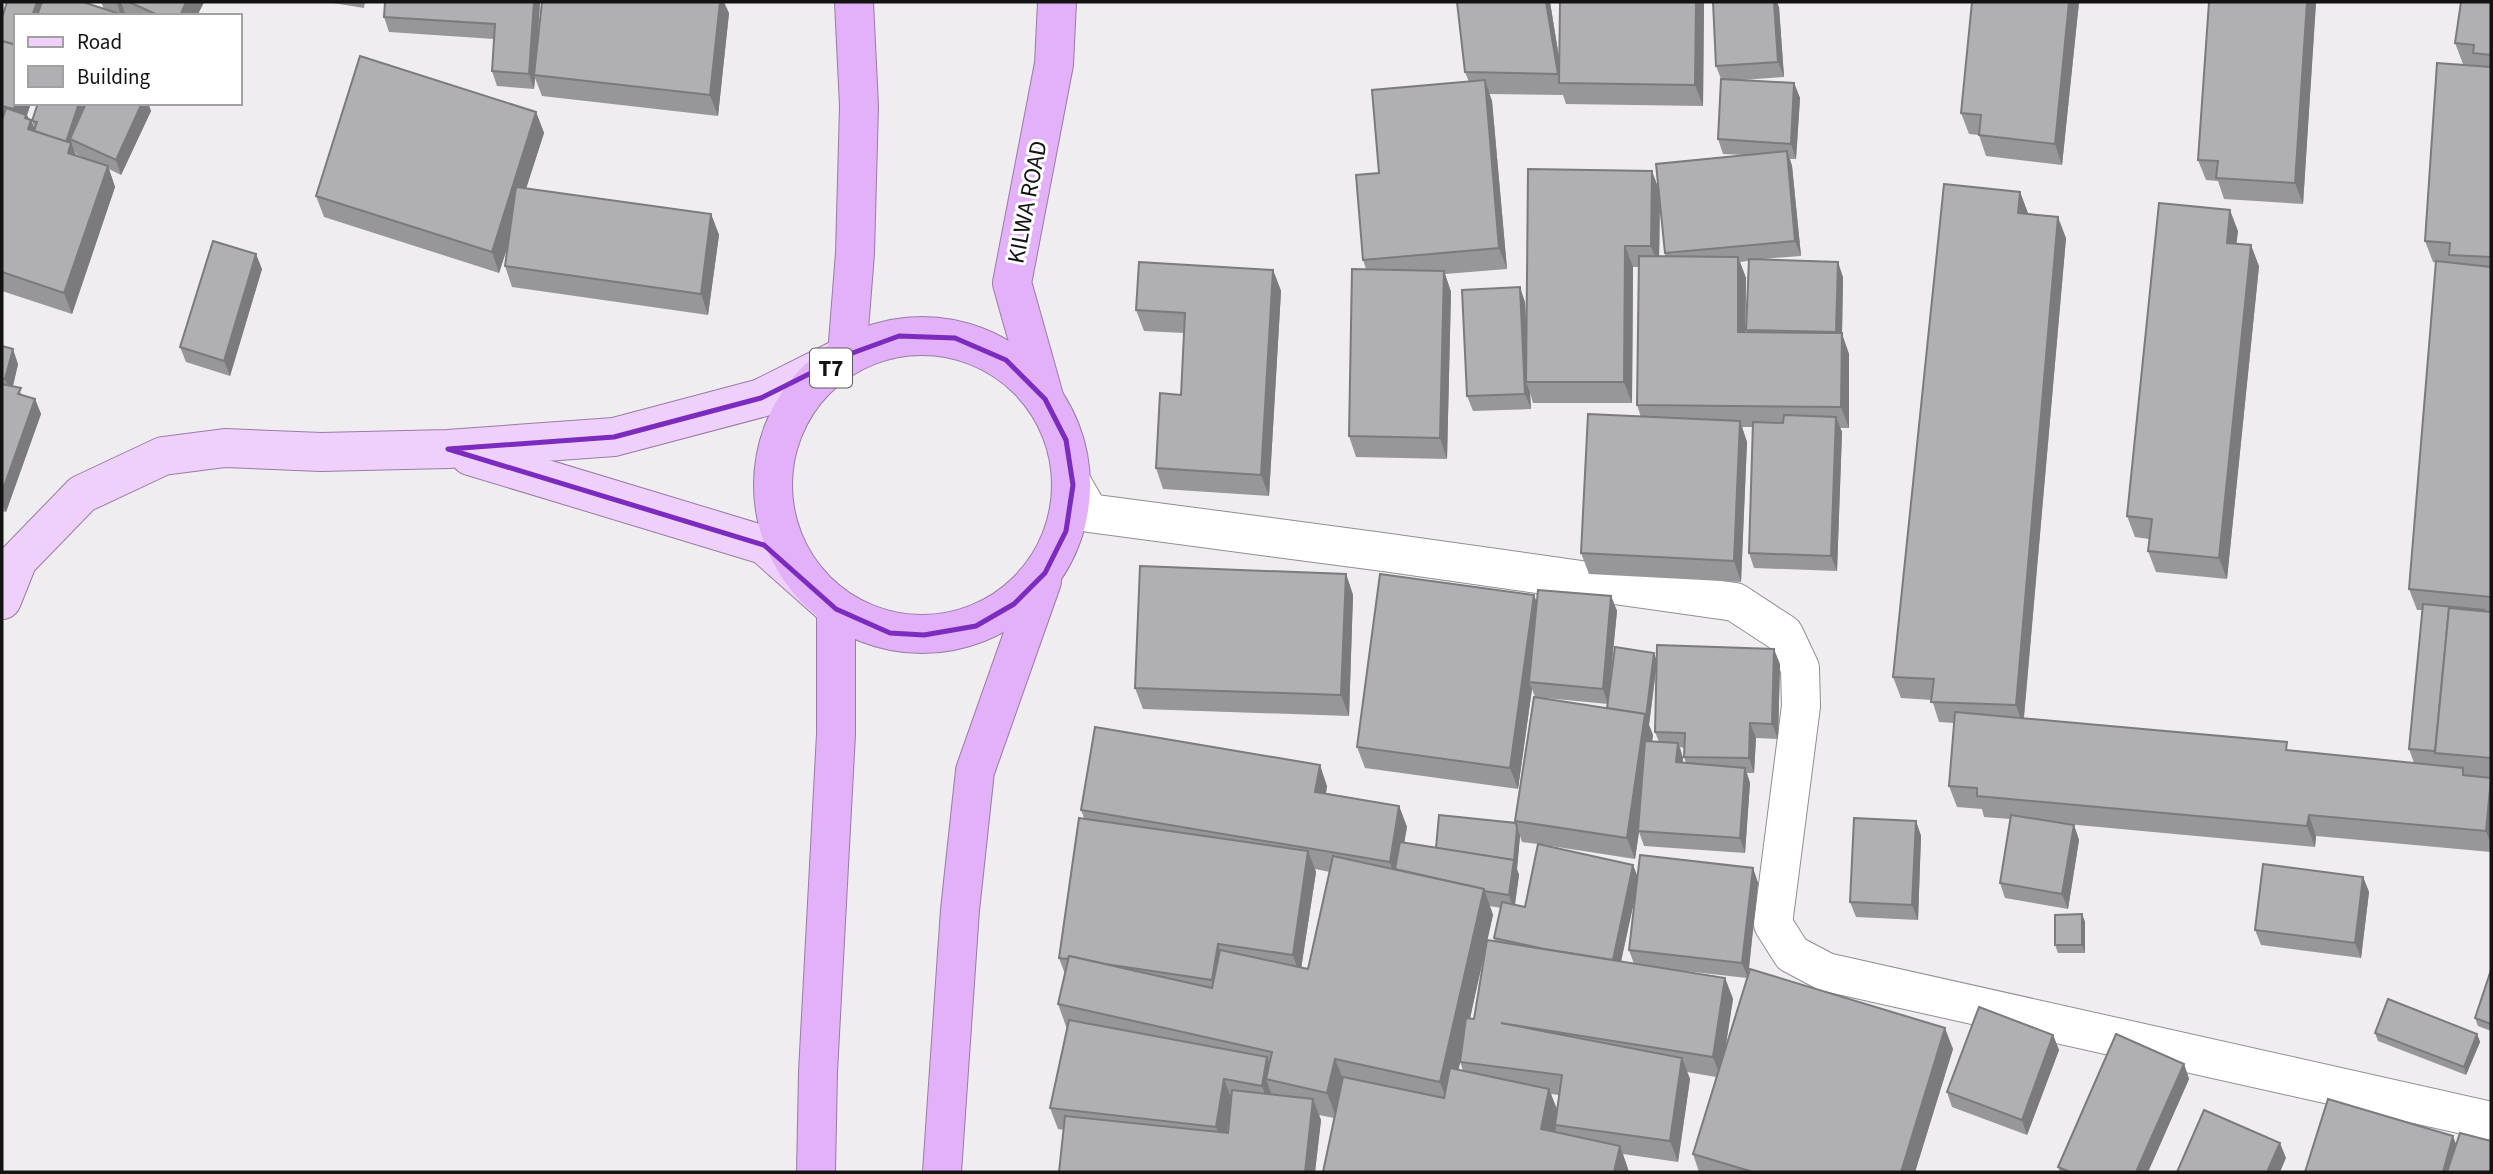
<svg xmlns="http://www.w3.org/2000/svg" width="2493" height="1174" font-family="'Source Sans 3',sans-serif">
	<rect width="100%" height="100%" fill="#efedf0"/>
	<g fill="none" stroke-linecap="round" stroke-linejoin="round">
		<g stroke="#908e91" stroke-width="40">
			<path id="minor" d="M1073,485L1089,513L1383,552L1735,602L1784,634L1800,668L1801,706L1773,924L1792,954L1826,972L2491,1121"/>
		</g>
		<g stroke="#9a7aa8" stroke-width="40">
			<g id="major">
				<path d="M470,456L764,545L836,609"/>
				<path d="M2,600L18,560L82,494L163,456L225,448L321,452L448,449L614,437L761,398L847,355"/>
			</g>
		</g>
		<g stroke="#9a7aa8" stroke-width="40">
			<g id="highway">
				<circle cx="922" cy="485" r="149"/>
				<path d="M847,355L855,253L859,106L854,2"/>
				<path d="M1044,397L1012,283L1054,64L1057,2"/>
				<path d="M816,1172L818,1072L836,734V609"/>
				<path d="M942,1172L960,910L975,771L1042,581"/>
			</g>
		</g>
		<use href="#minor" stroke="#fff" stroke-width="38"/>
		<use href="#major" stroke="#eed0fa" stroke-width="38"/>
		<use href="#highway" stroke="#e2b1f7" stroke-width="38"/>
	</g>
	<g fill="#979698" fill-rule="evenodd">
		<path d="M101,2H204L197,16H16V103H31L27,115L35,129L32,121L38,103H148L151,111L121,175L109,169L115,187L72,314L2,291V18L41,4L104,9ZM74,149L76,154L91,161L76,156Z"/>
		<path d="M333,2H365L364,8L333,3Z"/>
		<path d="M385,2H540L537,51L729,13L718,116L542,96L535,78L534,89L497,86L492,71L494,39L389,32L384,17Z"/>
		<path d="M1457,2H1550L1559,57L1560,2H1704L1703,106L1566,104L1563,95L1489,94L1492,101L1507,269L1445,274L1451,292L1447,459L1356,457L1349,436L1366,269L1363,260L1379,173L1469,82L1465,72Z"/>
		<path d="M1972,2H2079L2062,165L1986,156L1979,135L1969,134L1961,113Z"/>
		<path d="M2316,2L2303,204L2224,199L2218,181L2206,180L2198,160Z"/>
		<path d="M2491,2V852L2316,836L2315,847L2067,824L2074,825L2079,840L2068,909L2005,898L2000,883L2010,819L1984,817L1982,809L1957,807L1949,786L1954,723L1939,722L1932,700L1901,698L1893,677L2020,192L2028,214L2066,238L2024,718L2289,750L2414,763L2409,749L2422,610H2417L2409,589L2436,263L2433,262L2425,241L2478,66L2463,64L2455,43Z"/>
		<path d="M1779,7L1784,77L1742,80L1794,83L1800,98L1796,159H1790L1792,166L1801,256L1762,259L1843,277L1842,334L1849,354V428H1840L1842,432L1837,571L1754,568L1749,553L1753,427H1742L1747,442L1741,582L1589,574L1581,553L1641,417L1637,405L1639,267H1633L1632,403H1533L1530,393L1531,409L1473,411L1467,396L1525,302L1526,322L1658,187L1743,155L1723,154L1718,139L1721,79L1716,66ZM1660,203L1665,253V256H1659ZM1748,261L1747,332H1745L1746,278L1740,262Z"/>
		<path d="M536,112L544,133L526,188L711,214L719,235L708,315L512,287L505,266L508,246L499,273L324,217L316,196Z"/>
		<path d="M2238,231L2236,244L2259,266L2227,579L2156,572L2148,551L2149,539L2135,537L2127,516Z"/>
		<path d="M262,269L230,376L186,362L180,347Z"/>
		<path d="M1273,270L1281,291L1269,496L1163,489L1156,468L1181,395L1184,333L1144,331L1136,310Z"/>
		<path d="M2,346L18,364L13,386L24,396L35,399L41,414L6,512L2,511Z"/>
		<path d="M1346,574L1353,595L1349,716L1143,709L1135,688Z"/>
		<path d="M1534,595L1536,602L1611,596L1617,611L1608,700L1657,660L1780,664L1778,739L1756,738L1754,773H1747L1750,783L1745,853L1644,846L1639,832L1635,859L1538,844L1633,865L1637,877L1753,868L1758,883L1748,974L1953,1049L1915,1172H1699L1693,1154L1716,1077L1687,1072L1690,1079L1678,1162L1623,1154L1629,1172H1323L1334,1118L1319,1115L1321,1120L1315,1172L1058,1129L1050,1108L1067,1029L1058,1004L1065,974L1059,958L1084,818L1081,810L1327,786L1326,793L1399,806L1407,827L1404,843L1436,848L1516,823L1515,821L1607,708L1608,704L1535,697L1532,689L1518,789L1365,768L1357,747ZM1657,663L1655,732L1659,742L1652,741L1653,735L1649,725ZM1680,747L1684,748V757L1686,763H1683V758ZM1520,836L1522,842L1538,844L1525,907L1515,905L1519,875L1517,869ZM1315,869L1330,872L1308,969L1301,968L1316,872ZM1635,895L1629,950L1634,964L1621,962ZM1490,906L1501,908L1494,938L1495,942L1487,940L1493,915ZM1487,943L1474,1019H1470L1474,999ZM1676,970L1747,978L1725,1048L1733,999L1725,978ZM1460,1061L1463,1071L1458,1070ZM1551,1094L1559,1095L1557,1109Z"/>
		<path d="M1916,821L1921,836L1918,920L1856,917L1850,902Z"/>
		<path d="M2363,877L2369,892L2361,958L2261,945L2255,930Z"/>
		<path d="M2082,914L2085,922V953H2058L2055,945Z"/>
		<path d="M2491,970V1031L2478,1026L2475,1018Z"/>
		<path d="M2375,1033L2477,1034L2480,1042L2466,1075L2378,1041Z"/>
		<path d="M2053,1035L2059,1050L2027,1135L1952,1107L1947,1092Z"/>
		<path d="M2184,1064L2189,1079L2148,1172H2060L2058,1167Z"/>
	</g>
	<g fill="#7b7a7c">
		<path d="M37,2H40L44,12L42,16H32Z"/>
		<path d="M117,2H121L126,16H121Z"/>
		<path d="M186,2H204L197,16H180Z"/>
		<path d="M534,2H540V3L535,75H534L535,78L534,89L529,74Z"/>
		<path d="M720,2H724L729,13L718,116L710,95Z"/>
		<path d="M1546,2H1550L1563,83H1561L1558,74Z"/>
		<path d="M1696,2H1704L1703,106L1695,85Z"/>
		<path d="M1774,2H1777L1779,7L1784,77L1778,62Z"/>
		<path d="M2069,2H2079L2062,165L2055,144Z"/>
		<path d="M2307,2H2316L2303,204L2295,183Z"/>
		<path d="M1485,80L1492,101L1507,269L1499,248Z"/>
		<path d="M1794,83L1800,98L1796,159L1791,144Z"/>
		<path d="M16,103H31L27,115L30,124L31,120L36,132L22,130L14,109Z"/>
		<path d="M79,103H89L70,139L79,164L68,153L66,142Z"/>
		<path d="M142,103H148L151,111L121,175L116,160Z"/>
		<path d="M536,112L544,133L499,273L492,252Z"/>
		<path d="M1787,151L1792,166L1801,256L1795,241Z"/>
		<path d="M108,166L115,187L72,314L64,293Z"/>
		<path d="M1652,171L1660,192L1659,267L1651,246Z"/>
		<path d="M2020,192L2028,213L2026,234L2018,213Z"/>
		<path d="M2230,210L2238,231L2234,263L2227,243Z"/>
		<path d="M711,214L719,235L708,315L701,294Z"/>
		<path d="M2058,217L2066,238L2023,726L2016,705Z"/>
		<path d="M2251,245L2259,266L2227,579L2219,558Z"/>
		<path d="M1625,246L1633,267L1632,403L1624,382Z"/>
		<path d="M256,254L262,269L230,376L224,361Z"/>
		<path d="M1738,257L1746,278L1745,353L1738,332Z"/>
		<path d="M1838,262L1843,277L1842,334L1849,354V428L1841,407L1836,332Z"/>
		<path d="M1273,270L1281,291L1269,496L1261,475Z"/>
		<path d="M1444,271L1451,292L1447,459L1440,438Z"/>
		<path d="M1520,287L1525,302L1529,382H1526L1530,393L1531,409L1525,394Z"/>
		<path d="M13,349L18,364L11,394L5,379Z"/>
		<path d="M35,399L41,414L6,512L2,502V492Z"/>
		<path d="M1836,417L1842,432L1837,571L1831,556Z"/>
		<path d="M1740,421L1747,442L1741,582L1734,561Z"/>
		<path d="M1346,574L1353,595L1349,716L1341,695Z"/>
		<path d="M1534,595L1542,616L1529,682L1532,689L1518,789L1510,768Z"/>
		<path d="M1611,596L1617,611L1608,704L1603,689Z"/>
		<path d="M1774,649L1780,664L1778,739L1772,724Z"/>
		<path d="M1654,653L1657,661L1649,725L1653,735L1635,859L1627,838Z"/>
		<path d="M1750,723L1756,738L1754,773L1749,758Z"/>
		<path d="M1678,743L1683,758L1682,778L1676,762Z"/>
		<path d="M1320,765L1327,786L1323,813L1315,792Z"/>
		<path d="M1745,768L1750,783L1745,853L1740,838Z"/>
		<path d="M2491,779V845L2486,831Z"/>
		<path d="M1399,806L1407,827L1398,878H1395L1390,862Z"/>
		<path d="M2309,815L2316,836L2315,847L2307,826Z"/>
		<path d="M1916,821L1921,836L1918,920L1912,905Z"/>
		<path d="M2074,825L2079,840L2068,909L2062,894Z"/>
		<path d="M1517,828L1520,836L1517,869L1514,861Z"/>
		<path d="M1308,851L1316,872L1300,976L1293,955Z"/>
		<path d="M1514,860L1519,875L1514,910L1509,895Z"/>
		<path d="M1633,865L1639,880L1617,979L1612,964Z"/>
		<path d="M1753,868L1758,883L1748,978L1742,963Z"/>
		<path d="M2363,877L2369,892L2361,958L2355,943Z"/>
		<path d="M1484,889L1493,915L1450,1108L1440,1082Z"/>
		<path d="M2082,914L2085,922V953L2082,945Z"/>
		<path d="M1218,944L1226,965L1220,1001L1212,980Z"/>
		<path d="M1725,978L1733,999L1721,1078L1713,1057Z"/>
		<path d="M1945,1028L1953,1049L1915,1172H1901Z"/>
		<path d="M2477,1034L2480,1042L2466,1075L2464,1067Z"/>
		<path d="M2053,1035L2059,1050L2027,1135L2022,1120Z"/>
		<path d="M1267,1057L1275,1078L1266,1079L1272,1096L1270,1107L1262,1086Z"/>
		<path d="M1682,1058L1690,1079L1678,1162L1670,1141Z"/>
		<path d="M1335,1059L1345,1084L1337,1119L1327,1093Z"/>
		<path d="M2184,1064L2189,1079L2148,1172H2136Z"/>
		<path d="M1224,1079L1232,1100L1224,1148L1216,1127Z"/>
		<path d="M1549,1089L1559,1115L1555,1125L1556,1128L1550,1154L1541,1129Z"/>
		<path d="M1313,1099L1321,1120L1315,1172H1305Z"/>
		<path d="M2453,1136L2461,1157L2457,1172H2443Z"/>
		<path d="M2280,1143L2286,1158L2280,1172H2267Z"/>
		<path d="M1620,1146L1629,1172H1614Z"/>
	</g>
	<g fill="#b0afb1" stroke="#7b7a7c" stroke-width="2">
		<path d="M7,2H37L32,16H16V45L2,41V18Z"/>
		<path d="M42,2H83L126,16H37Z"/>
		<path d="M129,2H186L180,16H160Z"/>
		<path d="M385,2H534L529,74L492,71L495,24L384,17Z"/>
		<path d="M542,2H720L710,95L534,75Z"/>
		<path d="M1457,2H1546L1558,74L1465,72Z"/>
		<path d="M1560,2H1696L1695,85L1559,83Z"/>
		<path d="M1713,2H1774L1778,62L1716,66Z"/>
		<path d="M1972,2H2069L2055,144L1979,135L1981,115L1961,113Z"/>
		<path d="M2209,2H2307L2295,183L2216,178L2218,161L2198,160Z"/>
		<path d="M2461,2H2491V55L2473,53L2474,45L2455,43Z"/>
		<path d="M2,41L16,45V103L14,109L2,106Z"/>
		<path d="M360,56L536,112L492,252L316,196Z"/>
		<path d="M2437,63L2491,67V257L2449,255L2450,243L2425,241Z"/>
		<path d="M1721,79L1794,83L1791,144L1718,139Z"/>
		<path d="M1485,80L1499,248L1363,260L1356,175L1379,173L1372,90Z"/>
		<path d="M38,103H79L66,142L34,131L37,122L32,121Z"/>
		<path d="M86,103H142L116,160L70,139Z"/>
		<path d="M6,108L26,115L25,118L31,120L28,129L71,143L68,153L108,166L64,293L2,272V120Z"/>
		<path d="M1787,151L1795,241L1665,253L1656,164Z"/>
		<path d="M1528,169L1652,171L1651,246H1625L1624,382H1526Z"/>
		<path d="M1944,184L2020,192L2018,213L2058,217L2016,705L1931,702L1934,679L1893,677Z"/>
		<path d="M516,187L711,214L701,294L505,266Z"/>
		<path d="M2159,203L2230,210L2227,243L2251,245L2219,558L2148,551L2152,519L2127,516Z"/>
		<path d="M213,241L256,254L224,361L180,347Z"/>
		<path d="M1639,256L1738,257V332L1842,333L1841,407L1637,405Z"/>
		<path d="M1749,259L1838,262L1836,332L1746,330Z"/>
		<path d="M2436,261L2491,267V597L2409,589Z"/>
		<path d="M1139,262L1273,270L1261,475L1156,468L1160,393L1181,395L1185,313L1136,310Z"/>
		<path d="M1352,269L1444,271L1440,438L1349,436Z"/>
		<path d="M1520,287L1525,394L1467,396L1462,290Z"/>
		<path d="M2,346L13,349L5,379H2Z"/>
		<path d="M2,384L21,388L18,394L35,399L2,492Z"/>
		<path d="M1588,414L1740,421L1734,561L1581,553Z"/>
		<path d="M1784,415L1836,417L1831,556L1749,553L1753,422L1783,423Z"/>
		<path d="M1140,566L1346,574L1341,695L1135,688Z"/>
		<path d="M1380,574L1534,595L1510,768L1357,747Z"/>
		<path d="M1538,590L1611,596L1603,689L1529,682Z"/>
		<path d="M2423,604L2485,610L2449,608L2435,751L2409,749Z"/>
		<path d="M2449,608L2491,612V758L2435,753Z"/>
		<path d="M1657,645L1774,649L1772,724L1750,723L1749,758L1684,757L1685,733L1655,732Z"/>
		<path d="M1615,647L1654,653L1646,717L1645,714L1607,708Z"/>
		<path d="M1534,697L1645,714L1627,838L1515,821Z"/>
		<path d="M1955,712L2287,742L2286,750L2463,768V775L2491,778L2486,831L2309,815L2307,826L1977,796V788L1949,786Z"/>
		<path d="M1095,727L1320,765L1315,792L1399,806L1390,862L1081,810Z"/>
		<path d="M1645,741L1678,743L1676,762L1745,768L1740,838L1638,831Z"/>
		<path d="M1439,815L1516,823L1517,828L1514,861V860L1436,848Z"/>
		<path d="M2011,815L2074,825L2062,894L2000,883Z"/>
		<path d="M1079,818L1308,851L1293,955L1218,944L1212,980L1105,964L1069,956L1068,959L1059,958Z"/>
		<path d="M1854,818L1916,821L1912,905L1850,902Z"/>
		<path d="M1400,842L1514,860L1509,895L1484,891V889L1395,869Z"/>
		<path d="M1538,844L1633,865L1613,960L1544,949L1494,938L1502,902L1525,907Z"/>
		<path d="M1640,855L1753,868L1742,963L1629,950Z"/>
		<path d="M1333,856L1484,889L1440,1082L1335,1059L1327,1093L1266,1079L1272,1052L1058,1004L1069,956L1212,988L1220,950L1308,969Z"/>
		<path d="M2263,864L2363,877L2355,943L2255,930Z"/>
		<path d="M2082,914V945H2055V915Z"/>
		<path d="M1487,940L1725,978L1713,1057L1501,1023L1682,1058L1670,1141L1555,1125L1562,1075L1460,1062L1466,1018L1474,1019Z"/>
		<path d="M1750,969L1945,1028L1901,1172H1753L1693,1154Z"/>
		<path d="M2491,970V1024L2475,1018Z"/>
		<path d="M2388,999L2477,1034L2464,1067L2375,1033Z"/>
		<path d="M1979,1007L2053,1035L2022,1120L1947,1092Z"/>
		<path d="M1069,1020L1267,1057L1262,1086L1224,1079L1216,1127L1050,1108Z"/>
		<path d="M2116,1034L2184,1064L2136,1172H2070L2058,1167Z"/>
		<path d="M1450,1068L1549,1089L1541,1129L1620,1146L1614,1172H1323L1343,1077L1444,1098Z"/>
		<path d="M1232,1090L1313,1099L1305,1172H1059L1065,1116L1228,1133Z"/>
		<path d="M2328,1099L2453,1136L2443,1172H2305Z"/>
		<path d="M2204,1110L2280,1143L2267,1172H2177Z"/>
		<path d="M2460,1133L2491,1141V1172H2447Z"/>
	</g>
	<path fill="none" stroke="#7b2cbf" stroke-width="5" stroke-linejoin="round" d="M899,336L955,338L1006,360L1045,399L1066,440L1073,485L1066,531L1045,573L1014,604L976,626L924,635L890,633L836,609L764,545L448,449L614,437L761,398L847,355Z"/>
	<g text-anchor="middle" stroke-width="6" stroke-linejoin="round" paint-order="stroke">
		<rect fill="#fff" stroke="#5a5a5a" stroke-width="2" x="810" y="348.5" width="42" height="39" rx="5"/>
		<g font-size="23" font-weight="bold" fill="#141314">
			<text x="831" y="376">T7</text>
		</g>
		<g font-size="24" fill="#141314" stroke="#fff">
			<text transform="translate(1027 202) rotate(-79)" y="8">KILWA ROAD</text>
		</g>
	</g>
	<rect width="2493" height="1174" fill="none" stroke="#141314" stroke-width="7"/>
	<rect x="14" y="14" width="228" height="91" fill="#ffffff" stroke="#a1a1a1" stroke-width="2"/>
	<rect x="28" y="37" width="35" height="10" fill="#eed0fa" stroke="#a1a1a1" stroke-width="2"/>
	<text x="77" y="49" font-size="21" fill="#141314">Road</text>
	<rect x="28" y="66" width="35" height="21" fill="#b0afb1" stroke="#a1a1a1" stroke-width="2"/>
	<text x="77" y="84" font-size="21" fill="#141314">Building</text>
</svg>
